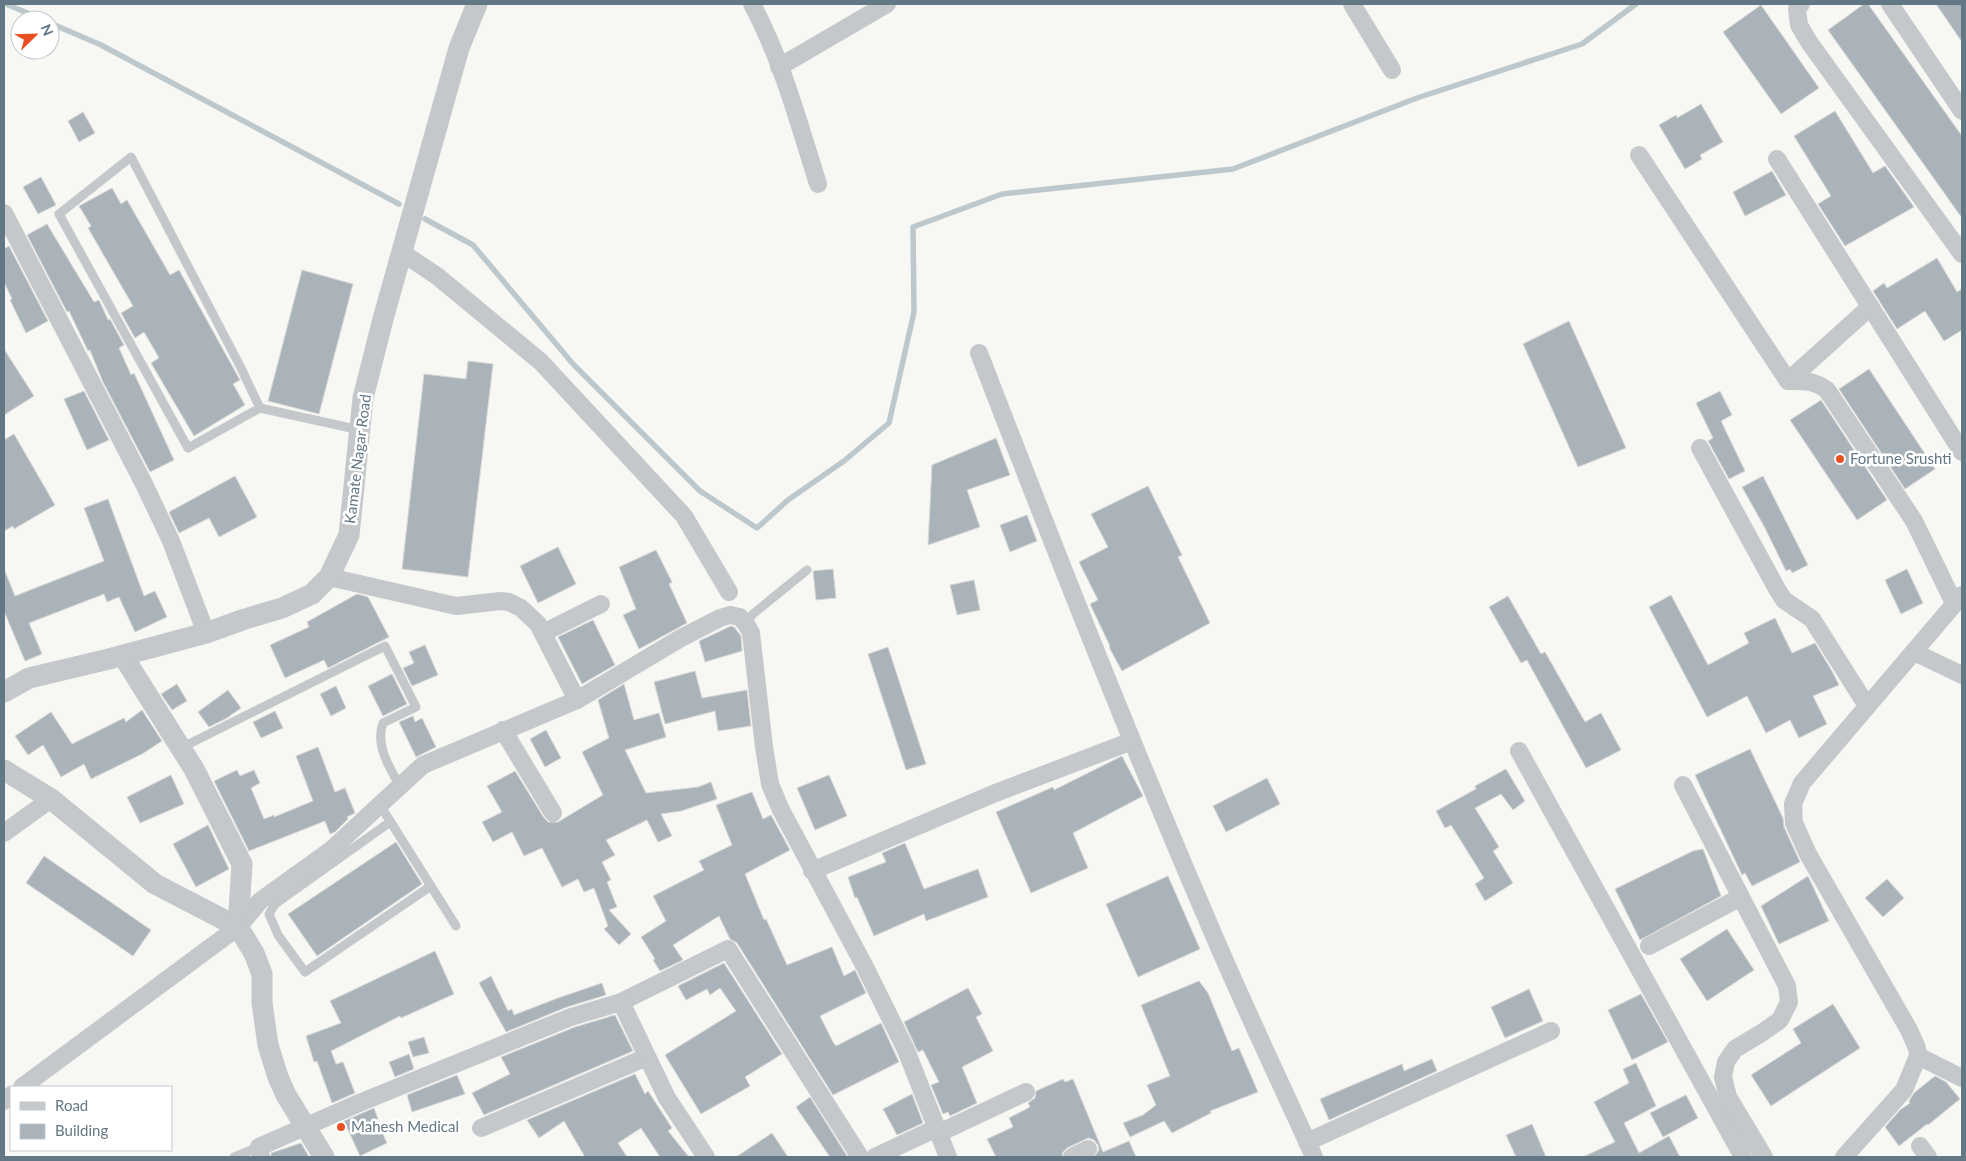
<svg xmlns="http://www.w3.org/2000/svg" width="1966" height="1161" font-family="Lato,sans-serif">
	<rect width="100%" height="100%" fill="#f7f7f3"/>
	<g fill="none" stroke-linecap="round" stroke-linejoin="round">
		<g stroke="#bcc8cc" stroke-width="5.5">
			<path d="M6,4L44,20"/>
			<path d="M50,23L101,45L399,204"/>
			<path d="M425,219L473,245L573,364L700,491L757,528L788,500L844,461L889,423L914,312L913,227L1002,194L1233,169L1417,98L1582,44L1636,4"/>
		</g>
	</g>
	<g fill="#aab3b9" stroke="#d8d8d6">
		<path d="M1864,4H1868L1962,136V218L1828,30Z"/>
		<path d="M1936,4H1962V42Z"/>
		<path d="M1761,5L1819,88L1781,114L1723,32Z"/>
		<path d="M1701,104L1723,142L1700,155L1702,159L1685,169L1659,125L1676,115L1677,118Z"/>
		<path d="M1835,111L1873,173L1885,166L1914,207L1845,246L1818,204L1831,196L1794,136Z"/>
		<path d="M83,112L95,133L79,142L68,121Z"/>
		<path d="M1772,171L1786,195L1745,216L1733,192Z"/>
		<path d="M41,177L56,205L38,214L23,187Z"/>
		<path d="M112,188L121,204L127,200L170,275L179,270L240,380L233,384L245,405L194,436L151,363L159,358L144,332L135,338L121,313L133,306L88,228L91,226L79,206Z"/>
		<path d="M47,224L94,302L99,300L108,320L110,319L124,345L119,348L131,375L134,373L174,460L150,472L103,382L90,350L88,351L69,311L67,312L27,235Z"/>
		<path d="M9,246L48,321L26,333L10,300L12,299L4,282V249Z"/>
		<path d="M1937,258L1957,292L1962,289V330L1944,341L1925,311L1897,329L1873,291L1884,283L1887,288Z"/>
		<path d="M302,270L353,284L319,414L268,401Z"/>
		<path d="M1569,321L1626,448L1578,467L1523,344Z"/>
		<path d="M4,349L34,396L4,415Z"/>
		<path d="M468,361L493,364L468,577L402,569L424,374L466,379Z"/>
		<path d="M1869,369L1935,469L1905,489L1839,389Z"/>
		<path d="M84,391L109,440L87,450L64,399Z"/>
		<path d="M1720,391L1732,415L1721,421L1745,471L1729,479L1708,441L1713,438L1696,403Z"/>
		<path d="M1821,400L1887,500L1857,520L1790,420Z"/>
		<path d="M14,434L55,505L14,529L13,526L4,531V440Z"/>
		<path d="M996,438L1010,475L967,490L980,527L928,545L932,465Z"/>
		<path d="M235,476L257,517L219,537L209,518L179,533L169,512Z"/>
		<path d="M1763,476L1808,565L1792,573L1790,569L1786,571L1765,528L1742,487Z"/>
		<path d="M1148,486L1182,555L1178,557L1210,623L1122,671L1109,647L1110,646L1090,604L1098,600L1079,562L1108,547L1091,514Z"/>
		<path d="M108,499L144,596L155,591L167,617L135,632L119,597L107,602L104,594L29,623L42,654L25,661L4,611V569L15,596L104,561L84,508Z"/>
		<path d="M1027,515L1037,541L1010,552L1000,525Z"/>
		<path d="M558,547L576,584L538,603L520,566Z"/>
		<path d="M656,550L672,582L669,584L687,623L639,649L623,615L636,609L619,567Z"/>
		<path d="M833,569L836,598L816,600L813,571Z"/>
		<path d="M1907,569L1923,603L1901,614L1885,580Z"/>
		<path d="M974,580L980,610L957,615L950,585Z"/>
		<path d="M357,594L368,597L389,637L328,668L324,660L285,678L270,645L309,627L307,622Z"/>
		<path d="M1671,595L1708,665L1749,643L1744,633L1775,618L1792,653L1815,643L1832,671L1839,685L1813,696L1827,724L1799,738L1790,720L1766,733L1747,696L1707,717L1649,607Z"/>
		<path d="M1508,596L1541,654L1545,652L1585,722L1601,713L1621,750L1586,768L1527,660L1521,663L1489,607Z"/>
		<path d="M593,620L615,665L582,684L558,637Z"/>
		<path d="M731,626L734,627L741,636L742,651L705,662L699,641Z"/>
		<path d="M425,645L438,675L412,686L403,668L414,663L409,652Z"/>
		<path d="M888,647L926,764L906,770L868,654Z"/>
		<path d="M695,671L702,698L747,690L751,726L718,731L715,711L665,724L654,682Z"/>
		<path d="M392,674L407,704L383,716L368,686Z"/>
		<path d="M177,684L187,701L172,710L161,694Z"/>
		<path d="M624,684L634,720L659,713L666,737L625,750L646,793L698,787L711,782L717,799L681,811L661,814L672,836L658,842L647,820L606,840L615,855L602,862L611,880L607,882L617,907L609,910L631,934L619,945L604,929L608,926L594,888L584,892L578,879L562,887L542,848L524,856L512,832L493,842L482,822L502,812L487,786L515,771L544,818L548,822H558L603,795L582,752L609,738L598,700Z"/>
		<path d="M336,686L346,708L331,716L320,694Z"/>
		<path d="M228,690L241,708L227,718L209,727L198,712Z"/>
		<path d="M142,710L162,741L142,754L91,779L84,764L61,777L43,745L28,755L15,736L51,712L72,744L124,718L126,722Z"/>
		<path d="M275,711L283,728L261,738L253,722Z"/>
		<path d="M413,716L415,722L422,718L436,747L416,757L399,722Z"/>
		<path d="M546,730L561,758L545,767L530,739Z"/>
		<path d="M318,747L335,792L345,788L355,813L347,817L348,819L335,832L330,834L325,821L249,851L214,781L237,770L240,776L254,770L260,783L251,788L264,819L274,815V817L313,801L296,756Z"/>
		<path d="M1750,749L1783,818L1784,827L1800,862L1752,886L1745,873L1742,875L1695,775Z"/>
		<path d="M1122,756L1143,796L1073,833L1088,868L1031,893L996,812L1053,787L1054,790Z"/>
		<path d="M1506,769L1525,801L1513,810L1501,794L1475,808L1499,847L1493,851L1513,883L1485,901L1475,884L1484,878L1451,825L1445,828L1436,811L1476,789L1475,786Z"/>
		<path d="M171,775L184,804L140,823L127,797Z"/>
		<path d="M829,775L847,816L815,830L797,788Z"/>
		<path d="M1267,778L1280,804L1226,832L1213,806Z"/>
		<path d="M752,792L763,819L771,815L790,850L745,874L764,920L766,919L787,965L832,947L844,976L855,970L866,993L820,1016L833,1042L836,1046L881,1023L899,1062L833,1095L737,943L730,939L719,916L673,945L683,960L660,971L653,960L655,959L641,937L666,921L653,896L704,870L699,861L732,845L716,805Z"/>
		<path d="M208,825L229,869L196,887L173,844Z"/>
		<path d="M396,842L422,884L317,956L288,914Z"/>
		<path d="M905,843L924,889L978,869L988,897L926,921L924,914L874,936L857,897L855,898L848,877L886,862L882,853Z"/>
		<path d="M1703,849L1721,896L1640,940L1615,889L1693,851Z"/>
		<path d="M44,856L151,930L133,956L26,883Z"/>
		<path d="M1168,876L1200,949L1138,977L1106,904Z"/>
		<path d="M1808,876L1829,921L1779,944L1761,906Z"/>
		<path d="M1887,879L1904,898L1883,917L1865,898Z"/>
		<path d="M1727,929L1754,970L1707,1001L1680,959Z"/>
		<path d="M435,951L454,994L401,1018L400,1016L331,1051L336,1064L343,1062L355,1093L332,1103L317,1061L314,1062L306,1036L341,1023L330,1001Z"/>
		<path d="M724,963L782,1054L745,1077L750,1086L701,1114L665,1055L736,1011L720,988L710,995L707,989L686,1000L678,986Z"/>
		<path d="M491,976L508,1011L512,1009L514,1015L558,998L602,983L606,995L567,1007L506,1032L479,983Z"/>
		<path d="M1199,981L1208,993L1232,1051L1239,1048L1258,1092L1210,1111L1211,1113L1172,1133L1164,1121L1130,1137L1123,1123L1143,1115L1156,1105L1147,1085L1170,1076L1141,1005Z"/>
		<path d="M968,988L982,1014L976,1017L993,1051L962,1067L977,1103L950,1116L948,1112L943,1114L931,1085L939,1082L923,1050L918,1052L904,1022Z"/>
		<path d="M1529,989L1543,1021L1505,1038L1491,1007Z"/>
		<path d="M1641,994L1668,1042L1632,1060L1608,1010Z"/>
		<path d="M1833,1004L1860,1048L1771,1106L1751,1075L1801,1043L1793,1029Z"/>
		<path d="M615,1015L633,1051L484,1115L472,1093L510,1074L501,1057L575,1027Z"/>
		<path d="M424,1037L429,1053L413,1057L408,1042Z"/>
		<path d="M409,1054L414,1069L395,1077L389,1062Z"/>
		<path d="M1432,1059L1437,1071L1329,1120L1320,1099L1402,1064L1404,1071Z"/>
		<path d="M1636,1063L1656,1106L1624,1123L1639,1153L1669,1136L1680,1157H1583L1615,1142L1594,1102L1629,1083L1623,1069Z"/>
		<path d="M635,1074L645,1094L648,1091L672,1128L668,1131L689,1157H660L641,1128L618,1143L627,1157H585L564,1121L539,1138L527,1120Z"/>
		<path d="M457,1075L465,1094L412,1112L407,1095Z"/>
		<path d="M1935,1076L1946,1082L1960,1099L1928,1125L1927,1124L1899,1146L1885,1127L1900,1110L1910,1103L1909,1101L1914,1093Z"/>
		<path d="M1063,1079L1065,1082L1073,1079L1103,1152L1129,1141L1136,1157H1094L1099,1150L1098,1145L1094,1140L1088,1138L1067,1148L1063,1152L1062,1157H996L987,1139L1013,1127L1009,1118L1030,1107L1028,1103L1035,1098L1036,1091Z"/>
		<path d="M912,1094L923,1123L897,1135L883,1109Z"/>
		<path d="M1686,1095L1698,1118L1663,1137L1650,1113Z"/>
		<path d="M810,1097L847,1156L844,1157H830L796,1107Z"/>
		<path d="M374,1108L378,1119L376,1120L387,1143L360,1156L344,1121Z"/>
		<path d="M1532,1124L1546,1157H1516L1506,1135Z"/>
		<path d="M772,1133L788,1157H736Z"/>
		<path d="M301,1143L309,1157H271V1153Z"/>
	</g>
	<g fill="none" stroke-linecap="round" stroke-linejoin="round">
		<g stroke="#c4c8cb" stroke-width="9">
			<path d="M260,408L240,366L131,157L59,214L188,448L260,408L360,430"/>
			<path d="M746,624L753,614L807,570"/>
			<path d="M181,748L385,646L416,707L383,723C375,745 389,767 400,786"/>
			<path d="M380,805L456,926"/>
			<path d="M390,822L275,904L269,914L278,935L305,972L431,886"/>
			<path d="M234,1157L259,1147"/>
		</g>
		<g stroke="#c4c8cb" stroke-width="18">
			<path d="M752,4C782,60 799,124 818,184"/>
			<path d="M1352,4L1392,70"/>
			<path d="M1801,4L1797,9L1799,25L1809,42L1962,254"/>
			<path d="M1890,4L1962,111"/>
			<path d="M779,67L887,4"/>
			<path d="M1639,155L1788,381C1804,381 1813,380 1827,390L1914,521L1954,603"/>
			<path d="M1777,159L1962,452"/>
			<path d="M4,213L144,484L171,541L206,633"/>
			<path d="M401,252L437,276L541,362L684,516L729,592"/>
			<path d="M979,353C1052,542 1126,731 1206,917C1240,998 1278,1077 1314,1157"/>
			<path d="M1788,381L1870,307"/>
			<path d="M1700,448L1777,589L1784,600L1812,619L1867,706"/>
			<path d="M329,577L456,606L501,601L509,602L521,608L538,624L577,700"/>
			<path d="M543,633L601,604"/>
			<path d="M1914,652L1962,675"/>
			<path d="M503,730L553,813"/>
			<path d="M1519,751L1743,1157"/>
			<path d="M1683,785L1787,986L1789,1002L1780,1020L1763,1032L1735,1049L1726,1062L1723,1077L1728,1097L1764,1157"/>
			<path d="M4,833L51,799"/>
			<path d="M812,871L993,794L1132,741"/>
			<path d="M1649,946L1741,897"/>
			<path d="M621,1002L728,949L860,1157"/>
			<path d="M1918,1056L1962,1078"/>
			<path d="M22,1087L238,927L260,901L331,850L423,765L577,700L681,638L720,618L730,615L740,617L746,624L751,633L764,747L770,784L781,810L865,967L906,1050L948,1157"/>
			<path d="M4,1101L11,1095"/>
			<path d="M481,1128L647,1057"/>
			<path d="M939,1133L1026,1092"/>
			<path d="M1307,1142L1551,1031"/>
			<path d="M1920,1146L1928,1157"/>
			<path d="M261,1157L259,1147L359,1103L571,1017L621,1002L667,1098L706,1157"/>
			<path d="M875,1157L937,1128"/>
			<path d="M1072,1157L1088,1149"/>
			<path d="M1844,1157L1904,1090L1918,1056L1917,1048L1909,1030L1808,854L1794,823L1793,804L1802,783L1962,595"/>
		</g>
		<g stroke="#c4c8cb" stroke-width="21">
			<path d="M123,656L194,769L242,864L238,927"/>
			<path d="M4,692L29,678L109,659L206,633L245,619L282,608L312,594L329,577L349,535L363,398L383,319L459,48L477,4"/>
			<path d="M4,770L51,799L155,884L238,927L254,953L262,974V1003L268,1045L278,1077L286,1095L324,1157"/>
		</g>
	</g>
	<g fill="#e94f21" stroke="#fff" stroke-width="2">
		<circle cx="1840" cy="459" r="5"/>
		<circle cx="341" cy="1127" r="5"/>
	</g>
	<g text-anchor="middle" stroke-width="5" stroke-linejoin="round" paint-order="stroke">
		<g font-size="15" fill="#647785" stroke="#fff">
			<text transform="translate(358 459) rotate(-83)" y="5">Kamate Nagar Road</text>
		</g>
		<g font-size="15" fill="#647785" stroke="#fff" text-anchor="start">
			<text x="1850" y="464">Fortune Srushti</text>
			<text x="351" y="1132">Mahesh Medical</text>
		</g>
	</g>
	<rect width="1966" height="1161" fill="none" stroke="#647785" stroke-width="10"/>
	<rect x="10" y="1086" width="162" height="65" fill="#ffffff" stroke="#c1c9ce"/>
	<rect x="20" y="1102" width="25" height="8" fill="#c4c8cb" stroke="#c1c9ce"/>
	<text x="55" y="1111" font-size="15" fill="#647785">Road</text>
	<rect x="20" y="1124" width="25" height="15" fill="#aab3b9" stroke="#c1c9ce"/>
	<text x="55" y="1136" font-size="15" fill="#647785">Building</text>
	<g transform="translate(35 35) rotate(67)"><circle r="24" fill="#ffffff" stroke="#c1c9ce"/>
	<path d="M0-4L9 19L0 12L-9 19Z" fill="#e94f21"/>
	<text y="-8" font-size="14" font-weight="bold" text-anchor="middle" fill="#647785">N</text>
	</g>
</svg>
